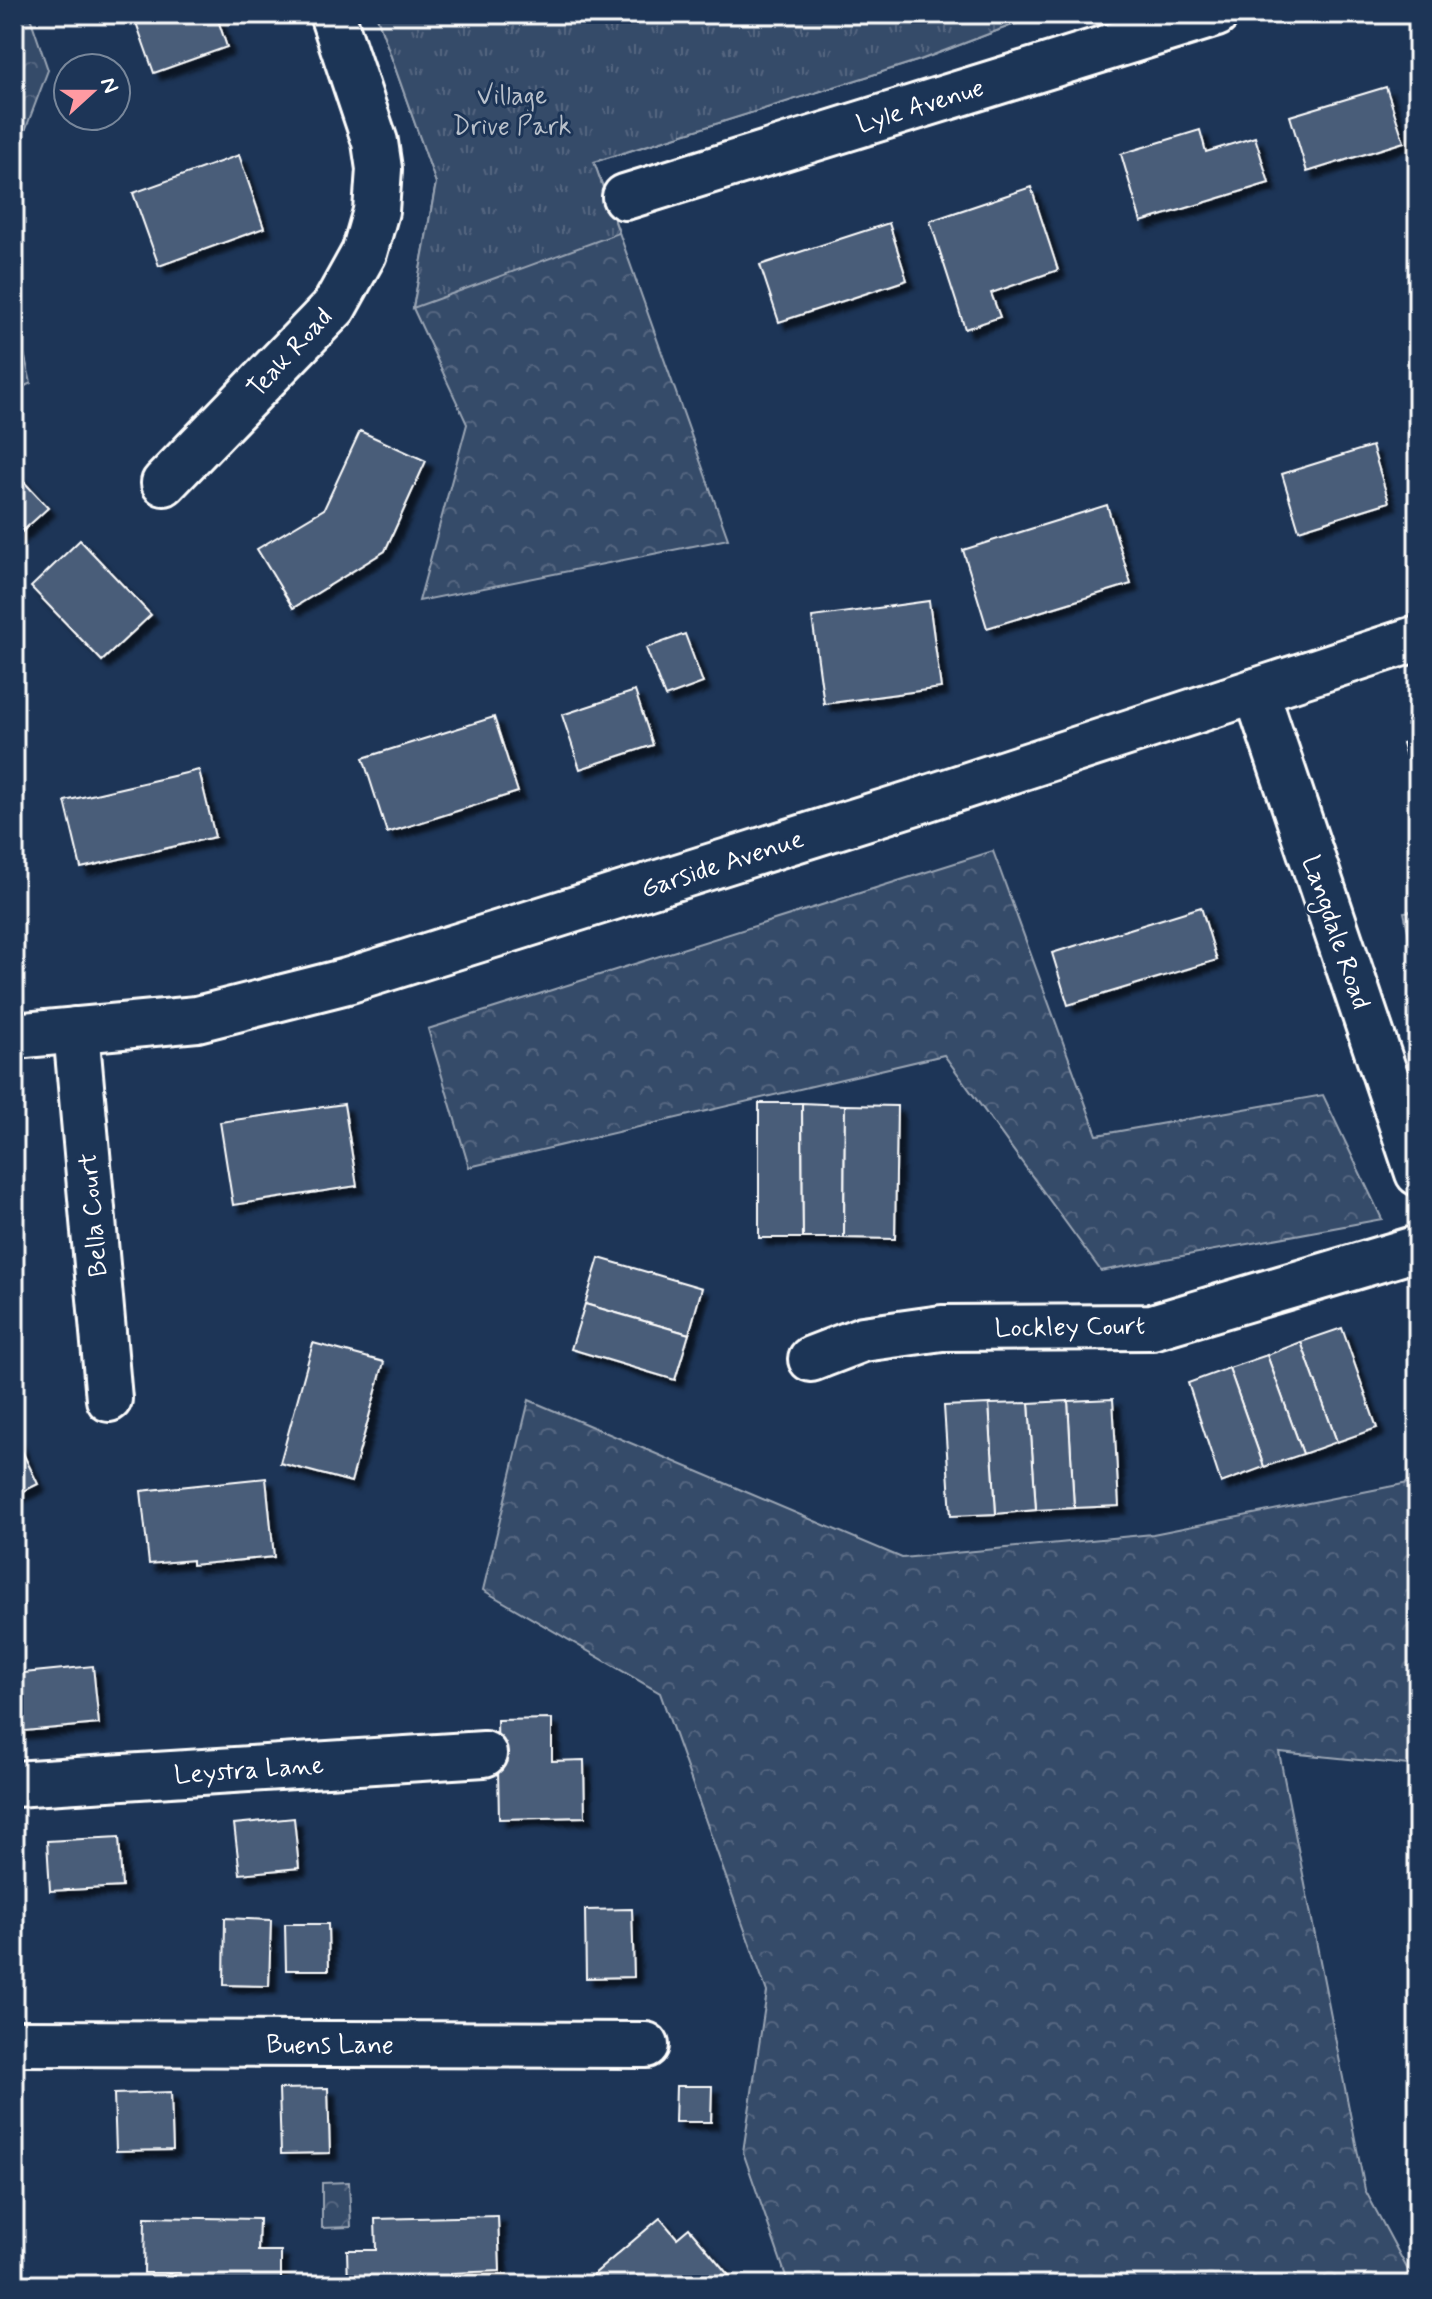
<svg xmlns="http://www.w3.org/2000/svg" width="1432" height="2299" font-family="Mynerve,sans-serif">
	<defs>
		<pattern id="forest-crowns" width="20" height="18" patternUnits="userSpaceOnUse" patternTransform="scale(2)"><rect width="20" height="18" fill="#364b69"/><path d="M2 6a3 3 0 1 1 6 0M12 15a3 3 0 1 1 6 0" fill="none" stroke="#546680"/></pattern>
		<pattern id="park-tufts" width="24" height="20" patternUnits="userSpaceOnUse" patternTransform="scale(2)"><rect width="24" height="20" fill="#364b69"/><path d="M3 7l-1-3M5 7V3M7 7l1-3M15 17l-1-3M17 17v-4M19 17l1-3" fill="none" stroke="#546680"/></pattern>
		<filter id="shadow"><feDropShadow dx="7" dy="7" stdDeviation="2" flood-color="#0009"/></filter>
	</defs>
	<rect width="100%" height="100%" fill="#1d3557"/>
	<filter id="ink" filterUnits="userSpaceOnUse"><feTurbulence type="fractalNoise" baseFrequency=".0125" numOctaves="2"/><feDisplacementMap in="SourceGraphic" scale="16" xChannelSelector="R" yChannelSelector="G"/><feConvolveMatrix kernelMatrix="1 2 1 2 8 2 1 2 1" color-interpolation-filters="sRGB"/></filter>
	<g filter="url(#ink)">
		<g fill="url(#forest-crowns)" stroke="#9aa5b4" stroke-width="2">
			<path d="M14,14H29L48,70L14,160Z"/>
			<path d="M376,14H1041L920,60L594,162L728,539L419,601L467,424L413,308L436,183Z"/>
			<path d="M14,310L31,383L14,392Z"/>
			<path d="M993,851L1097,1135L1323,1095L1382,1219L1101,1271L944,1055L469,1167L428,1029Z"/>
			<path d="M1418,910V979L1404,912Z"/>
			<path d="M529,1400L902,1558L1153,1534L1418,1481V1766L1279,1752L1365,2190L1416,2285H789L743,2152L767,1992L660,1693L483,1590Z"/>
			<path d="M349,2182L351,2227L322,2228V2183Z"/>
		</g>
		<path fill="url(#park-tufts)" stroke="#9aa5b4" stroke-width="2" d="M376,14H1041L920,60L594,162L619,233L413,308L436,183Z"/>
		<g fill="#4a5d79" stroke="#fff" stroke-width="2" filter="url(#shadow)">
			<path d="M133,14H216L227,47L154,73Z"/>
			<path d="M1386,87L1404,142L1307,172L1290,116Z"/>
			<path d="M1200,130L1206,152L1255,137L1269,183L1141,222L1121,154Z"/>
			<path d="M239,155L264,228L159,266L133,193Z"/>
			<path d="M1031,187L1058,270L991,293L1000,317L965,329L930,221Z"/>
			<path d="M889,223L907,280L779,322L760,265Z"/>
			<path d="M360,431L426,461L385,551L293,608L257,549L324,509Z"/>
			<path d="M1372,446L1389,502L1299,530L1282,474Z"/>
			<path d="M14,471L48,508L14,539Z"/>
			<path d="M1107,505L1131,584L987,628L963,550Z"/>
			<path d="M80,540L151,615L102,661L31,587Z"/>
			<path d="M929,601L941,688L824,704L812,617Z"/>
			<path d="M685,634L703,683L665,697L646,648Z"/>
			<path d="M635,691L653,745L580,769L562,715Z"/>
			<path d="M494,717L518,792L387,833L363,758Z"/>
			<path d="M1418,738V794H1417L1402,743Z"/>
			<path d="M199,770L215,837L81,868L65,801Z"/>
			<path d="M1201,907L1217,960L1068,1005L1052,953Z"/>
			<path d="M759,1103H802L803,1238H759Z"/>
			<path d="M802,1103L845,1105L844,1238H803Z"/>
			<path d="M344,1104L357,1186L233,1205L220,1122Z"/>
			<path d="M845,1105L897,1106L895,1239L844,1238Z"/>
			<path d="M599,1258L702,1288L689,1334L585,1304Z"/>
			<path d="M585,1304L689,1334L675,1380L571,1349Z"/>
			<path d="M1342,1328L1377,1428L1337,1442L1301,1342Z"/>
			<path d="M1301,1342L1337,1442L1303,1454L1267,1355Z"/>
			<path d="M313,1343L384,1362L351,1482L280,1463Z"/>
			<path d="M1267,1355L1303,1454L1264,1467L1229,1368Z"/>
			<path d="M1229,1368L1264,1467L1221,1483L1188,1383Z"/>
			<path d="M1113,1399L1119,1506L1074,1508L1068,1401Z"/>
			<path d="M1068,1401L1074,1508L1036,1510L1029,1403Z"/>
			<path d="M1029,1403L1036,1510L996,1514L989,1404Z"/>
			<path d="M989,1404L996,1514L951,1516L944,1406Z"/>
			<path d="M14,1435L38,1484L14,1496Z"/>
			<path d="M266,1478L274,1557L192,1565V1560L149,1564L141,1491Z"/>
			<path d="M93,1666L99,1724L14,1732V1674Z"/>
			<path d="M552,1719V1761L584,1760L585,1817L499,1819L497,1720Z"/>
			<path d="M294,1818L299,1868L240,1874L234,1824Z"/>
			<path d="M119,1837L122,1887L50,1891L47,1841Z"/>
			<path d="M632,1909L634,1977L586,1978L585,1910Z"/>
			<path d="M225,1918L271,1920L269,1986L224,1985Z"/>
			<path d="M285,1924H328L329,1970H286Z"/>
			<path d="M676,2086H712L711,2122H675Z"/>
			<path d="M328,2088L330,2153L281,2154L279,2089Z"/>
			<path d="M171,2092L173,2150L116,2151L114,2094Z"/>
			<path d="M498,2216L500,2271L451,2273V2285H348L347,2250H376L375,2219Z"/>
			<path d="M145,2217L259,2219L258,2251H281V2285H180V2273H144Z"/>
			<path d="M660,2218L677,2238L689,2228L737,2285H601L593,2275Z"/>
		</g>
		<g fill="none" stroke-linecap="round" stroke-linejoin="round">
			<g stroke="#fff" stroke-width="50">
				<g id="minor">
					<path d="M625,197L1216,14"/>
					<path d="M164,483L334,307L364,253L376,211L379,169L375,142L332,14"/>
					<path d="M1256,691L1418,1173"/>
					<path d="M76,1030L109,1399"/>
					<path d="M14,1036L197,1019L347,981L922,800L1418,638"/>
					<path d="M811,1359L863,1339L942,1328L1152,1327L1418,1248"/>
					<path d="M14,1784L484,1754"/>
					<path d="M14,2043L646,2045"/>
				</g>
			</g>
			<use href="#minor" stroke="#1d3557" stroke-width="44"/>
		</g>
	</g>
	<g text-anchor="middle" stroke-width="6" stroke-linejoin="round" paint-order="stroke">
		<g font-size="26" fill="#b9c0ca" stroke="#1d3557">
			<text x="512" y="104">Village<tspan x="512" dy="30">Drive Park</tspan></text>
		</g>
		<g font-size="26" fill="#fff" stroke="#1d3557">
			<text transform="translate(920 105) rotate(-17)" y="9">Lyle Avenue</text>
			<text transform="translate(289 352) rotate(-47)" y="9">Teak Road</text>
			<text transform="translate(722 863) rotate(-18)" y="9">Garside Avenue</text>
			<text transform="translate(1337 932) rotate(71)" y="9">Langdale Road</text>
			<text transform="translate(92 1215) rotate(-95)" y="9">Bella Court</text>
			<text transform="translate(1070 1326) rotate(-1)" y="9">Lockley Court</text>
			<text transform="translate(249 1769) rotate(-4)" y="9">Leystra Lane</text>
			<text x="330" y="2053">Buens Lane</text>
		</g>
	</g>
	<rect width="1432" height="2299" fill="none" stroke="#1d3557" stroke-width="48"/>
	<rect x="24" y="24" width="1384" height="2251" fill="none" stroke="#fff" stroke-width="3" filter="url(#ink)"/>
	<g transform="translate(92 92) rotate(69)"><circle r="38" fill="#1d3557" stroke="#77869a" stroke-width="2"/>
	<path d="M0-6L14 30L0 20L-14 30Z" fill="#ff9aa2"/>
	<text y="-12" font-size="22" font-weight="bold" text-anchor="middle" fill="#ffffff">N</text>
	</g>
</svg>
